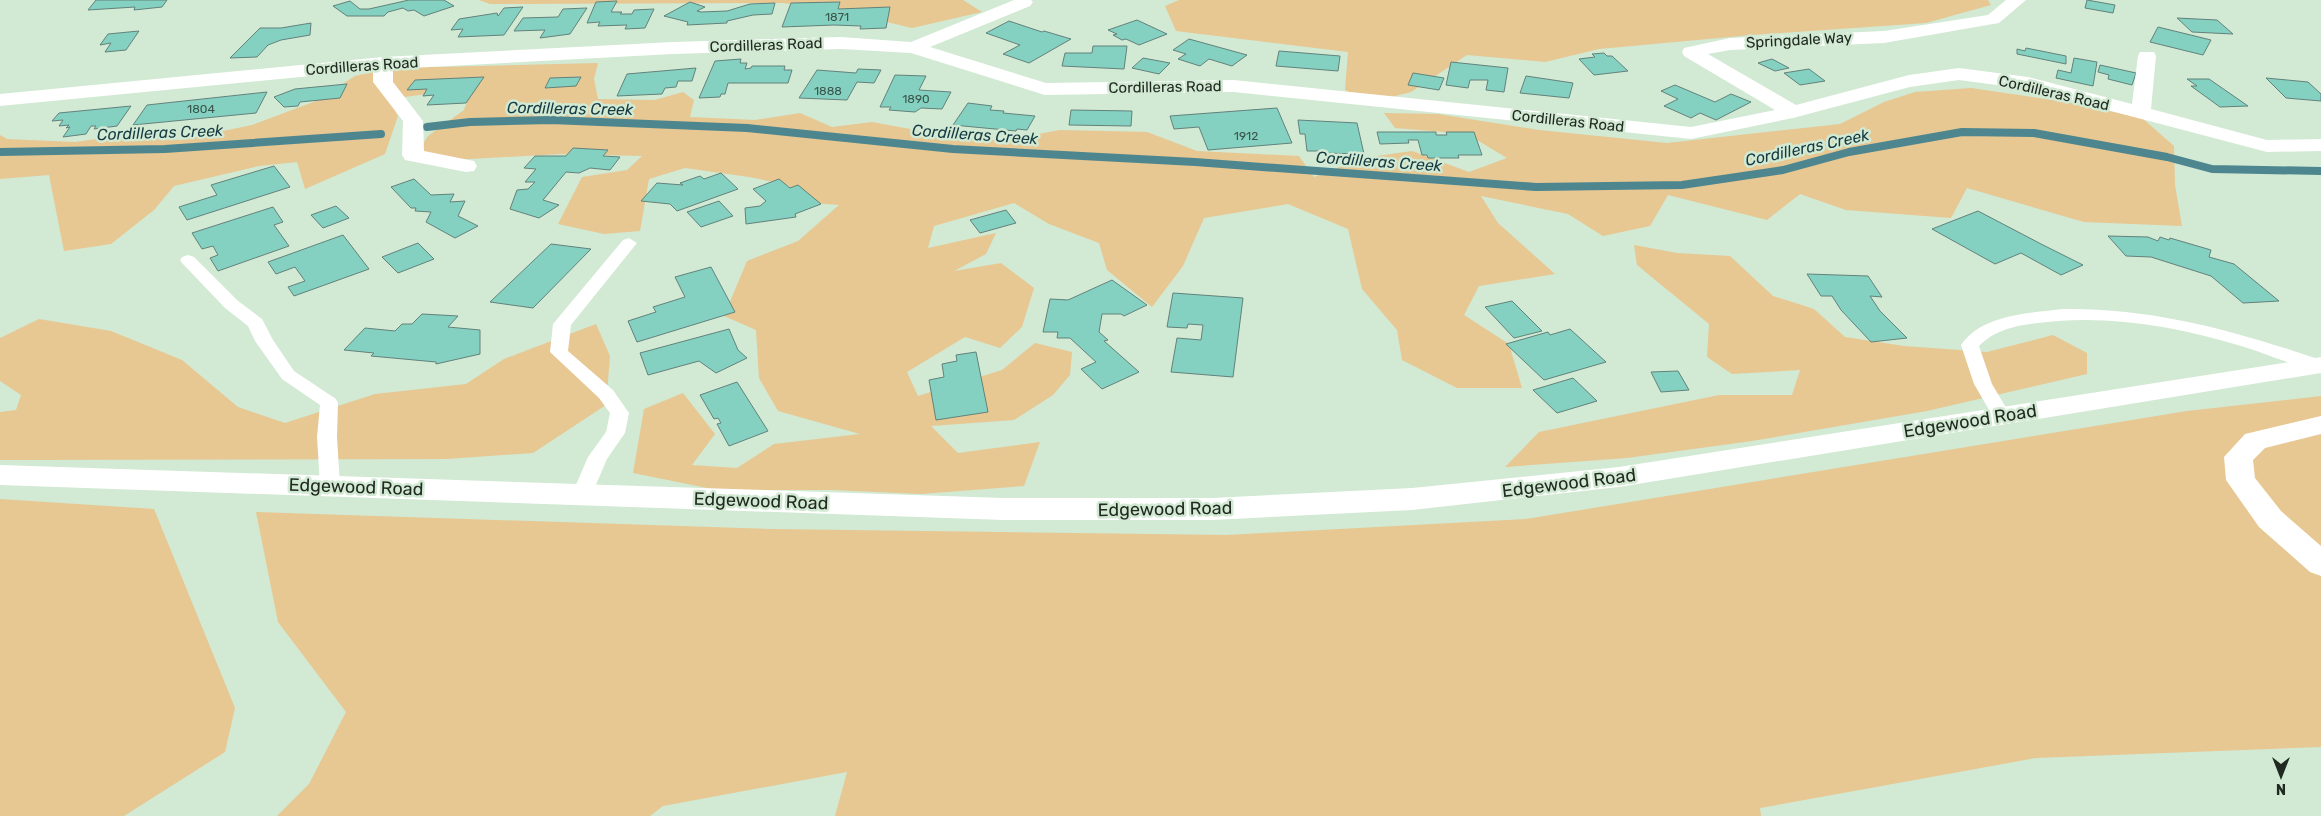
<svg xmlns="http://www.w3.org/2000/svg" width="2321" height="816" font-family="Rubik,sans-serif">
	<rect width="100%" height="100%" fill="#d2e9d3"/>
	<g fill="#e7c792">
		<path d="M479,0H963L982,12L912,28L866,17L784,3L490,4Z"/>
		<path d="M1179,0H1988L1991,5L1926,23L1752,35L1599,49L1545,62L1467,55L1411,92L1368,103L1345,90L1348,52L1176,31L1165,6Z"/>
		<path d="M598,63L594,79L598,99L655,100L683,92L694,100L690,117L755,120L800,113L832,127L872,122L937,134L1002,141L1060,130L1147,132L1197,151L1299,156L1314,177L1363,158L1412,151L1469,172L1507,158L1467,134L1395,128L1384,113L1438,114L1539,130L1667,143L1840,124L1884,102L1915,92L1971,88L2072,103L2142,118L2174,146L2175,185L2182,226L2084,222L1967,188L1951,218L1846,210L1800,194L1767,220L1668,195L1650,226L1603,236L1568,214L1481,196L1498,223L1555,274L1479,286L1464,315L1509,344L1522,388H1457L1402,360L1397,330L1362,289L1348,229L1288,204L1204,218L1183,266L1152,307L1107,270L1099,243L1049,224L1014,203L934,226L928,248L996,233L986,254L954,271L1001,263L1034,288L1022,327L1000,348L965,337L907,372L918,396L1002,370L1035,343L1072,352L1070,375L1053,395L1014,420L931,426L958,453L1040,442L1024,486L921,494L832,490H717L633,473L644,409L683,393L715,434L692,465L737,468L774,444L860,434L778,411L759,378L756,330L724,316L747,261L798,241L839,205L798,202L788,185L749,177L685,168L649,179L640,231L604,234L558,224L582,177L627,170L642,156L561,154L451,160L416,155L428,136L464,110L472,88L389,99L398,116L385,154L305,189L297,162L259,166L174,186L154,210L111,244L64,251L49,175L0,179V135L7,139L75,142L132,134L180,140L252,125L316,101L355,76L411,64L440,67Z"/>
		<path d="M1634,245L1677,253L1730,256L1773,296L1814,309L1845,337L1904,346L1987,352L2053,335L2087,353V374L1927,411L1752,441L1627,458L1505,467L1539,432L1719,395H1792L1800,370L1732,374L1707,357L1709,324L1637,265Z"/>
		<path d="M39,319L111,331L182,360L238,407L285,423L375,394L466,384L504,359L596,324L610,356L606,405L533,453L447,459L0,460V412L16,410L21,395L0,381V338Z"/>
		<path d="M2321,396V747L2036,758L1760,808L1761,816H835L847,772L663,806L650,816H277L309,784L346,712L278,622L256,512L771,529L1227,535L1526,519L2187,411Z"/>
		<path d="M0,499L154,509L235,708L225,752L124,816H0Z"/>
	</g>
	<g fill="none" stroke-linecap="round" stroke-linejoin="round">
		<g stroke="#4e868f" stroke-width="8">
			<path d="M427,127L470,122L551,120L747,128L953,149L1195,162L1536,187L1682,185L1783,170L1849,152L1962,132L2034,133L2167,157L2212,169L2321,171"/>
			<path d="M0,152L165,149L381,134"/>
		</g>
	</g>
	<g fill="#85d1c1" stroke="#62827b">
		<path d="M96,0H167L162,7L134,10L135,7L88,10Z"/>
		<path d="M409,0H444L454,6L424,16L414,10L408,11L403,8L388,12L384,16H347L333,6L350,1L360,9H369Z"/>
		<path d="M2087,0L2115,5L2113,13L2085,8Z"/>
		<path d="M617,1L611,12H622L620,14H632L634,10L654,9L645,28L625,29L627,25L598,26L600,22L587,23L596,2Z"/>
		<path d="M690,2L705,7L697,11L701,12L727,11L750,4L775,3L772,14L753,15L727,21V23L687,25L688,22L664,16Z"/>
		<path d="M840,2L838,9L890,7L886,28L860,29L861,26L834,25L782,27L791,3Z"/>
		<path d="M523,7L504,35L458,37L463,29L451,30L459,19L497,13L498,16L504,8Z"/>
		<path d="M587,8L570,34L540,38L545,30L514,31L523,18L558,17L563,9Z"/>
		<path d="M2177,18L2217,20L2233,34L2192,32Z"/>
		<path d="M1137,20L1167,34L1139,45L1126,39L1122,40L1113,35L1117,34L1108,30Z"/>
		<path d="M1009,21L1042,32L1044,31L1071,39L1029,63L1003,54L1020,45L986,33Z"/>
		<path d="M311,23L310,35L281,40L268,45L257,57L230,58L260,28H281Z"/>
		<path d="M2158,27L2211,40L2203,55L2150,42Z"/>
		<path d="M139,31L126,50L105,52L111,43L100,45L108,34Z"/>
		<path d="M1189,39L1247,55L1232,66L1209,59L1200,66L1178,59L1186,54L1173,50Z"/>
		<path d="M1093,46H1127L1124,69L1062,66L1065,53H1092Z"/>
		<path d="M2026,48L2066,56V64L2017,54V49L2025,51Z"/>
		<path d="M1279,51L1340,56L1338,71L1276,66Z"/>
		<path d="M1604,53L1607,56H1612L1628,71L1594,75L1579,59L1595,57L1592,54Z"/>
		<path d="M1143,58L1170,63L1159,74L1132,68Z"/>
		<path d="M2074,58L2097,62L2093,86L2056,78L2058,70L2071,73Z"/>
		<path d="M741,59L740,63H747L745,69L751,68L752,66H785L784,70H792L788,83H728L725,94H721L720,97L699,98L715,61Z"/>
		<path d="M1772,59L1789,68L1775,71L1758,63Z"/>
		<path d="M1451,62L1508,68L1504,92L1486,90L1488,80H1470L1468,88L1446,85Z"/>
		<path d="M2100,65L2136,73L2132,85L2108,79L2109,75L2098,72Z"/>
		<path d="M696,68L692,81H678L676,87L665,88L662,94L617,96L627,74Z"/>
		<path d="M858,69L881,70L874,83L857,82L847,100L799,98L817,70L856,73Z"/>
		<path d="M1809,69L1825,81L1800,85L1784,73Z"/>
		<path d="M1413,73L1444,78L1439,90L1408,85Z"/>
		<path d="M895,75L926,76L919,90L951,92L942,109L921,108L915,112L889,110L891,107H880Z"/>
		<path d="M1526,76L1573,83L1569,98L1520,93Z"/>
		<path d="M484,77L466,103L427,105L434,95L423,96L427,89L407,90L415,80Z"/>
		<path d="M581,77L576,86L545,88L550,78Z"/>
		<path d="M2266,78L2308,82L2321,94V101L2286,98Z"/>
		<path d="M2187,79H2209L2248,106L2220,107L2191,86H2197Z"/>
		<path d="M347,84L340,98L300,102L298,106L284,107L274,97L295,89Z"/>
		<path d="M1675,85L1715,102L1731,94L1751,102L1716,120L1700,113L1691,118L1664,106L1678,99L1661,91Z"/>
		<path d="M267,92L256,113L133,125L147,105Z"/>
		<path d="M968,103L992,106L990,110L1004,111L1003,113L1035,116L1027,130L1017,129L1016,131L953,125Z"/>
		<path d="M131,106L117,126L94,129L96,126H91L86,134L63,137L70,127L66,128L69,125L59,126L63,120L52,121L59,113Z"/>
		<path d="M1277,108L1292,143L1208,150L1199,127L1174,129L1170,116Z"/>
		<path d="M1071,110L1132,111L1131,126L1069,125Z"/>
		<path d="M1298,120L1357,123L1364,154L1322,153V151H1307L1305,134H1300Z"/>
		<path d="M1377,132H1436V135H1447L1446,132H1474L1482,155H1458L1459,158H1428L1427,155H1422L1418,140H1408L1409,143L1380,144Z"/>
		<path d="M573,148L608,150L603,156L620,157L610,170L590,168L579,173L566,172L543,200L559,205L539,218L510,209L517,190L528,189L535,182H525L536,169L524,168L535,156H566Z"/>
		<path d="M274,166L290,187L187,220L179,207L217,195L211,185Z"/>
		<path d="M721,173L738,189L677,211L670,204L641,201L657,183L683,185L680,183L700,176L704,179Z"/>
		<path d="M414,179L431,195L454,194L450,202L465,201L458,216L478,226L455,238L426,222L431,212L415,211L416,208H411L391,187Z"/>
		<path d="M779,179L790,188L798,185L821,204L795,214L796,217L746,224L745,208L760,206L766,201L753,189Z"/>
		<path d="M719,201L733,216L701,227L687,212Z"/>
		<path d="M336,206L349,218L323,228L311,215Z"/>
		<path d="M273,207L283,222L274,225L289,246L218,271L210,258L218,255L213,246L202,249L192,233Z"/>
		<path d="M1006,210L1016,223L980,233L970,220Z"/>
		<path d="M1978,211L2043,245L2083,265L2061,275L2021,253L1995,264L1932,229Z"/>
		<path d="M343,235L369,269L294,296L288,287L305,281L295,267L276,274L268,262Z"/>
		<path d="M2108,236L2148,237L2158,241L2160,237L2169,240L2170,238L2211,250L2209,257L2234,264L2279,301L2243,303L2211,276L2151,257L2126,256Z"/>
		<path d="M418,243L434,259L398,273L382,257Z"/>
		<path d="M551,244L591,249L533,308L490,302Z"/>
		<path d="M711,267L735,312L637,342L628,321L656,312L653,307L685,297L675,277Z"/>
		<path d="M1807,274L1868,276L1882,297L1870,296L1880,311L1907,338L1871,342L1841,310L1832,296H1821Z"/>
		<path d="M1112,280L1147,305L1124,316L1121,314H1102L1099,332L1108,340L1104,341L1139,372L1102,389L1081,369L1096,362L1070,338H1057L1058,332H1043L1050,299L1068,300Z"/>
		<path d="M1173,293L1243,298L1233,377L1171,372L1177,338L1201,340L1203,325L1188,324L1187,328L1167,327Z"/>
		<path d="M1512,301L1542,331L1514,338L1485,307Z"/>
		<path d="M422,314L458,316L448,327L480,330V354L436,364V362L371,356L374,353L344,350L365,328L395,331L402,324H412Z"/>
		<path d="M729,329L738,350L747,358L716,373L699,361L648,375L640,353Z"/>
		<path d="M1570,329L1606,362L1544,380L1506,344L1548,332L1550,335Z"/>
		<path d="M976,352L988,412L936,420L929,380L944,377L942,364L957,361L956,355Z"/>
		<path d="M1678,371L1689,390L1661,392L1651,372Z"/>
		<path d="M1573,378L1597,401L1557,413L1533,390Z"/>
		<path d="M737,382L768,431L729,446L717,424L721,423L718,418L714,419L700,395Z"/>
	</g>
	<g fill="none" stroke-linecap="round" stroke-linejoin="round">
		<g fill="#fff" fill-rule="evenodd">
			<path d="M629,238L637,243L571,325L568,351L613,390L629,413L625,433L607,459L592,494L589,499L582,501L575,499L572,494L588,457L606,432L610,413L599,398L550,352L553,324L623,240Z"/>
			<path d="M188,255L194,257L237,300L262,319L273,340L294,371L336,399L338,403L337,437L340,486L337,491L330,493L323,491L320,486L317,437L320,405L282,379L255,341L248,326L225,308L182,263L180,260L182,257Z"/>
			<path d="M2063,309C2155,308 2235,331 2321,360V370C2305,371 2260,351 2241,346C2175,326 2107,314 2038,323C2017,325 1994,330 1979,346L1992,384L2011,416L2009,420L2002,422L1995,420L1974,384L1961,345C1982,314 2030,313 2063,309Z"/>
		</g>
		<g fill="#fff" fill-rule="evenodd">
			<path d="M1014,0H1031L1033,2L1030,6L930,47L1046,83L1234,80L1691,127L1775,110L1684,56L1682,52L1684,48L1730,38L1884,31L1988,15L2006,0H2026L1999,23L1993,24L1884,43L1730,50L1708,54L1796,105L1909,75L1959,68L2028,77L2132,104L2138,56L2140,52H2154L2156,56L2151,109L2267,140L2321,139V151L2267,152L2027,89L1959,80L1910,87L1793,118L1691,139L1234,92L1045,95L911,53L841,49L673,54L393,69V82L423,121L424,151L474,161L477,166L474,171L466,172L405,160L402,155L403,121L373,82V70L0,106V94L383,57L673,42L841,37L911,42Z"/>
			<path d="M2321,416V434L2265,448L2253,460L2255,478L2281,511L2321,546V576L2310,572L2259,527L2226,480L2224,457L2245,434Z"/>
		</g>
		<path fill="#fff" fill-rule="evenodd" d="M2321,357V373L1619,487L1412,510L1212,520H1004L0,485V465L1004,498H1212L1412,488L1619,467Z"/>
	</g>
	<g text-anchor="middle" stroke-width="5" stroke-linejoin="round" paint-order="stroke">
		<g font-size="12" fill="#3a5449">
			<text x="837" y="21">1871</text>
			<text x="828" y="95">1888</text>
			<text x="916" y="103">1890</text>
			<text x="201" y="113">1804</text>
			<text x="1246" y="140">1912</text>
		</g>
		<g font-size="15" fill="#212a21" stroke="#d2e9d3">
			<text transform="translate(1799 40) rotate(-3)" y="5">Springdale Way</text>
			<text transform="translate(766 45) rotate(-2)" y="5">Cordilleras Road</text>
			<text transform="translate(362 66) rotate(-4)" y="5">Cordilleras Road</text>
			<text transform="translate(1165 87) rotate(-1)" y="5">Cordilleras Road</text>
			<text transform="translate(2054 93) rotate(13)" y="5">Cordilleras Road</text>
			<text transform="translate(1568 121) rotate(6)" y="5">Cordilleras Road</text>
		</g>
		<g font-size="16" font-style="italic" fill="#153a42" stroke="#d2e9d3">
			<text transform="translate(570 108) rotate(1)" y="6">Cordilleras Creek</text>
			<text transform="translate(160 132) rotate(-2)" y="6">Cordilleras Creek</text>
			<text transform="translate(975 134) rotate(4)" y="6">Cordilleras Creek</text>
			<text transform="translate(1807 147) rotate(-12)" y="6">Cordilleras Creek</text>
			<text transform="translate(1379 161) rotate(4)" y="6">Cordilleras Creek</text>
		</g>
		<g font-size="18" fill="#212a21" stroke="#d2e9d3">
			<text transform="translate(1970 421) rotate(-9)" y="6">Edgewood Road</text>
			<text transform="translate(1569 483) rotate(-7)" y="6">Edgewood Road</text>
			<text transform="translate(356 487) rotate(2)" y="6">Edgewood Road</text>
			<text transform="translate(761 501) rotate(2)" y="6">Edgewood Road</text>
			<text transform="translate(1165 509) rotate(-1)" y="6">Edgewood Road</text>
		</g>
	</g>
	<g transform="translate(2281 776) rotate(180)" stroke="#d2e9d3" stroke-width="4" paint-order="stroke">
	<path d="M0-4L9 19L0 12L-9 19Z" fill="#212a21"/>
	<text y="-8" font-size="14" font-weight="bold" text-anchor="middle" fill="#212a21">N</text>
	</g>
</svg>
